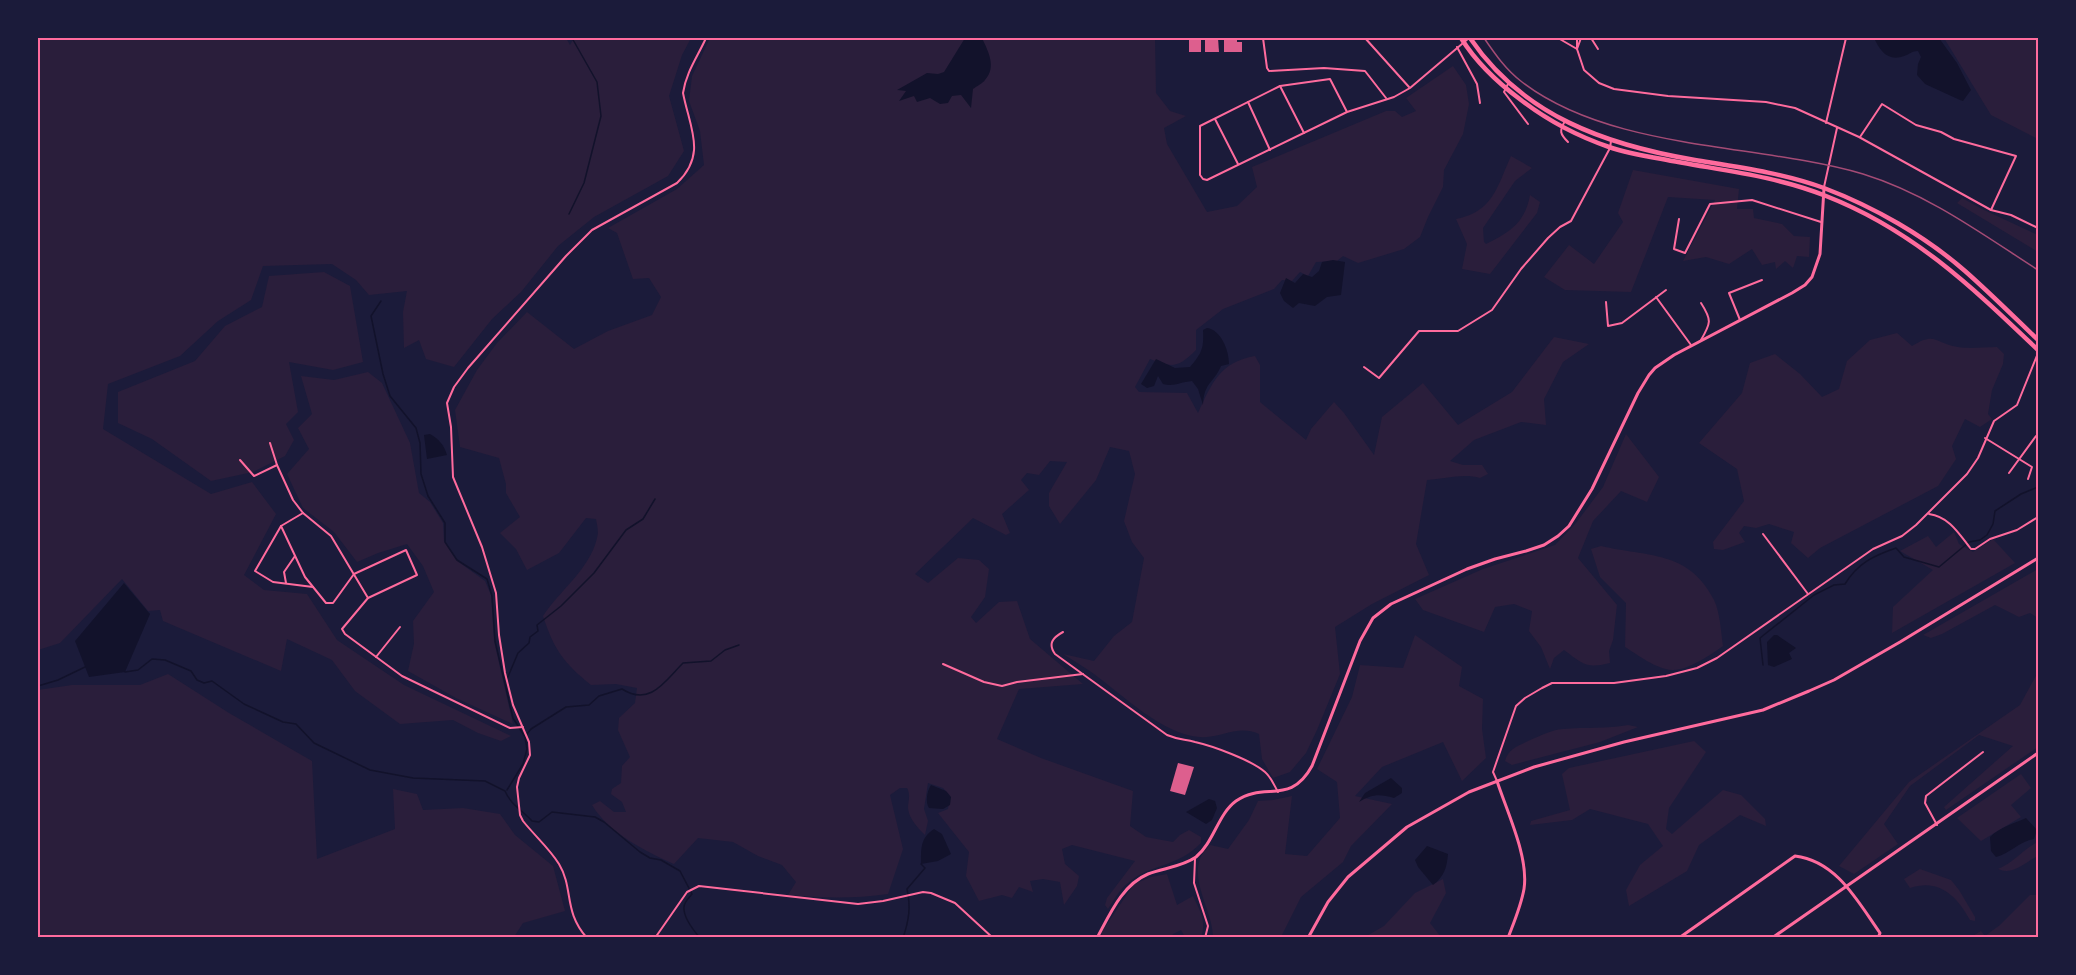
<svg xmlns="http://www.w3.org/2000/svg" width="2076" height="975" font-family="'DM Sans',sans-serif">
	<rect width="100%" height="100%" fill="#1b1b3a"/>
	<g fill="#2a1e3b">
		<path d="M38,38H566L570,45L574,38H691L682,55L669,96L684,151L668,176L594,217L558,246L521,292L492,319L454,367L426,359L419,340L404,348L403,312L407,291L369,295L356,280L332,264L263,266L251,300L218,321L180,356L108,384L103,429L211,494L252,482L276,514L244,575L264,590L307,594L337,640L404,685L511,736L501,741L478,733L453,720L400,724L355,691L332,660L287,639L281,671L163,621L160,610L148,611L122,579L60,643L38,650Z"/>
		<path d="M710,38H1155L1156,93L1170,111L1186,116L1164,128L1167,144L1207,212L1237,206L1257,187L1252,167L1386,111H1395L1402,117L1416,111L1406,98L1453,66L1466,85L1469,104L1463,134L1444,170L1443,187L1428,217L1420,237L1404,249L1358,263L1343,256L1337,261L1316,262L1308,276L1300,272L1292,281L1282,280L1274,289L1223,309L1196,330V350C1178,368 1172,368 1150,359L1135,387L1139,392L1187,393L1198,413C1212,383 1220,362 1255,356L1260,365V402L1306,440L1311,429L1334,402L1344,413L1374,455L1382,417L1423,383L1458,425L1512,392L1554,337L1589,344L1563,362L1544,399L1546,425L1521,422L1474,440L1450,461L1463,465H1482L1488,474L1480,478C1463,473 1445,479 1427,480L1416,544L1429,575L1372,604L1335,627L1340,674L1317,730L1306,753L1290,772L1273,778L1262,759L1259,734C1237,724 1221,739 1200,737C1163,735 1123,695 1094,674C1084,667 1073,660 1063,654L1094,661L1114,636L1132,622L1144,558L1132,542L1124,521L1135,474L1129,451L1110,447L1096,480L1060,524L1049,506V493L1067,462L1050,461L1039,475L1027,473L1021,480L1029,490L1002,514L1010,533L1006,535L973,518L915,574L928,583L958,558L979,560L989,569L985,597L971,617L976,623L999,602L1017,601L1030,639L1083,684L1019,689L997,739L1041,758L1133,791L1130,826L1146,837L1173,842L1180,835L1189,830L1201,837V843C1177,868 1151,863 1128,883C1119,890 1114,900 1108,909L1105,905L1107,898L1135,861L1072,845L1062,849L1065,864L1079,876L1077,886L1064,905L1060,882L1043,879L1030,881L1033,892L1019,887L1012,898L1002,895L979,901L966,876L969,852L938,813L948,809L950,796L943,788L928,783L924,809L928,821L925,835C918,828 909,819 908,808C908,801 911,795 907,788H900L890,795L903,849L888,894C854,899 822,898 788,895L796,882L782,865L758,856L733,842L698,838L674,864C645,851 609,833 592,805L600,801L614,812H626L622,802L611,794L612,789L621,783L622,766L630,757L618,730L619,718L635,703L637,688L616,684L591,685C564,663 554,650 543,616C560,590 590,569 597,538C599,532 597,525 596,519L586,518L559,553L527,570L516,549L500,533L520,517L506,493V484L499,458L460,447L455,410L477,370L497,343L527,312L574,349L608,331L652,315L661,297L649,278L633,279L617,233L608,228L677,189L704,165L700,131L689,101L692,76Z"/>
		<path d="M1944,38H2038V139L1991,115Z"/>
		<path d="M1511,156L1532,168L1515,181L1483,228L1484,242L1486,244C1510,232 1525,223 1530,195L1540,202L1537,213L1490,274L1462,269L1467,244L1456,219C1493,212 1497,187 1511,156Z"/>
		<path d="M1633,170L1739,189L1737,209H1753L1754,218L1782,224L1794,236L1810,237L1809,257L1797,256L1793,268L1785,261L1776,269L1775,262L1762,265L1752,249L1729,264L1706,257L1683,261L1715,200L1668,197L1631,292L1565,290L1544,277L1569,245L1594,264L1623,222L1618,213Z"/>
		<path d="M1962,198L1982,209L2038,235V252L1957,203Z"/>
		<path d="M324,272L350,286L363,362L333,370L289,362L298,412L286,424L294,440L285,456L253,472L211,481L152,439L118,423V392L195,361L225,326L262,307L269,276Z"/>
		<path d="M1897,333L1912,346C1936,331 1934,343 1958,347C1970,349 1985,347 1997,347L2004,354L2003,364L1992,390L1988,414L1992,419L1980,427L1965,419L1952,446L1956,459L1938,486L1820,548L1808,558L1791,543L1794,532L1769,524L1756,528L1744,526L1739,533L1745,542L1723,550L1714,549L1713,542L1744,501L1737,469L1699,443L1742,393L1750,363L1775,354L1800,374L1822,397L1839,389L1847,361L1870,340Z"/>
		<path d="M368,372L382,383L410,443L419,493L430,502L443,523L444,541L456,560L485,581L491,595L494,641L513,724L456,698L408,671L414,644L413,621L434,592L423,566L407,544L378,553L357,562L334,532L303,508L287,474L309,449L298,428L312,414L301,376L334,380Z"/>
		<path d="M1626,434L1659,477L1647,502L1621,491L1593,521L1578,558L1617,605L1613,640L1609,651L1610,663C1586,669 1583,664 1564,650L1554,658L1550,669L1541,647L1529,631L1532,611L1514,604L1495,607L1484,632L1423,610L1415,599L1483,569L1555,545L1576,523L1603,487Z"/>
		<path d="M1954,532L1959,544L1973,552L1993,539L2015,563L1892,633L1893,607L1933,570L1900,551L1928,536L1936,547Z"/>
		<path d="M1601,546C1647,557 1689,550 1714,600C1720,612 1721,632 1723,646C1712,654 1687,671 1672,670C1656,669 1638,655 1625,647L1626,603L1600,577L1591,549Z"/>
		<path d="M2038,569V618L2030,613L2019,617L1995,605L1942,634L1931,638L1923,635Z"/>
		<path d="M1415,635L1462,667L1459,686L1483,699L1482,729L1486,758L1462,781L1443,742L1382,767L1355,796L1392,804L1351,846L1343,862L1301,897L1281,937H1213C1213,908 1181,870 1210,845L1228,849L1249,820L1258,801L1273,800L1292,796L1285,854L1307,856L1340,818L1337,782L1317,769L1352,697L1360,665L1403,668Z"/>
		<path d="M2038,672V747L1946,810L1944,807L2013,746L1979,735L1910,786L1884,824L1898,844L1854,874L1839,866L1909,782L2020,705Z"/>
		<path d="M168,674L229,713L312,761L317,859L395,829L393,789L417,794L423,810L463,808L500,814L515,835L553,866L565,911L523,923L514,937H38V690L72,685H140Z"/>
		<path d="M1628,725L1638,727L1600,742L1512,765L1505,761C1508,749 1518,746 1528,741C1540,736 1551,730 1563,729C1585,727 1607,729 1628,725Z"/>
		<path d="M1694,741L1706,752L1669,808L1666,829L1672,834L1723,790L1741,795L1765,819L1766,826L1740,815L1699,845L1687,871L1629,906L1626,890L1640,865L1663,846L1648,824L1590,809L1572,820L1530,825L1531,821L1570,810L1562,774L1569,768Z"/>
		<path d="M2021,774L2031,788L2011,805L2021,817L1981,841L1957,818Z"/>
		<path d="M2038,842V856C2025,862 2014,876 1998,869C2014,863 2023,849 2038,842Z"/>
		<path d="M1920,869L1951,880L1959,890L1975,917V921L1970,920C1957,896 1939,878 1910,888L1904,879Z"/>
		<path d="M1167,874L1177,905L1193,896C1200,911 1207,921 1201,938L1185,937L1181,930L1173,934L1171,938L1104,937L1101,933L1134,884L1151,877Z"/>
		<path d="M1443,879L1446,893L1430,923L1441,937L1363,938L1384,926L1415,893Z"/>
		<path d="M2030,895H2038V937H1971L1981,931L1985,936L2000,925Z"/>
	</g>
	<g fill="#12122b">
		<path d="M965,38H982C988,51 997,67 985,80C983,83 977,86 973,89L971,108L961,95L952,96L948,103L940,104L930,98L917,102L914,96L899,101L906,91L897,90L927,73L938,74L944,72Z"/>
		<path d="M1874,38H1939L1957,63L1971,90L1963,101L1960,100L1925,84L1917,75L1918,64L1921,57L1918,51C1912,51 1910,54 1904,56C1888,62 1880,51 1874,38Z"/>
		<path d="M1333,260L1345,262L1341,295L1327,297L1315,306L1299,303L1293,308L1284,301L1280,293L1286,278L1295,283L1303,274L1312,277L1319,271L1322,262Z"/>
		<path d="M1207,328C1221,330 1229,350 1229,364L1221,366C1214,383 1204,382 1203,405L1198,389L1192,381C1180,382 1174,387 1163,384L1158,376L1154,386L1147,388L1141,384L1156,359L1175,368L1190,367C1202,353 1204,348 1203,330Z"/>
		<path d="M430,434C439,439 444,445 447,455L427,459L424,435Z"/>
		<path d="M124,583L150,614L125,672L89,677L75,641Z"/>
		<path d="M1774,635H1777L1796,648L1789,653L1792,659L1774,667L1768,665L1767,642Z"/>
		<path d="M1391,778L1402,788V793L1394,798C1379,794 1373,794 1359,802L1365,793Z"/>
		<path d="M931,785L946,791L951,797L950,805L943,809L929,808C925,802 927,791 931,785Z"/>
		<path d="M1209,799L1215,801L1217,808L1212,820L1206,824L1186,812Z"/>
		<path d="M2026,818L2037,830L2034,839C2020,841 2009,854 1996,857L1991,851L1990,837C2000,827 2013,824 2026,818Z"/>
		<path d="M934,829L942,834L951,854L938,861L921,864C921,849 920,838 934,829Z"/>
		<path d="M1427,846L1448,854C1447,867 1444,877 1433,885L1418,867L1415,860Z"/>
	</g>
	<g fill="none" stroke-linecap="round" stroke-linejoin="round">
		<g stroke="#12122b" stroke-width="1.5">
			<path d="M569,214L584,183L601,116L597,82L572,38"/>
			<path d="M381,301L371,316L383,374L390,396L416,428L420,443L421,474L428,496L445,523V542L457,560L487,579L492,596L495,641L513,718L525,737L527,749L523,764L507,790"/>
			<path d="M1763,665L1760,638L1814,595L1834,585L1845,584C1858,563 1873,556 1896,548L1904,557L1939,567L1969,542L1980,540L1987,535L1993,524L1995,511L2021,494L2038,487"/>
			<path d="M125,672L138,670L152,659L165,660L191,671L197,680L204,683L212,681L244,704L283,722L296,724L314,743L370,770L413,778L485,781L505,791C511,805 522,810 532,821L539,822L552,812L595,817L604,822L640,852L650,858L661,860L680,871L692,894C689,898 684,902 684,907C683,917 694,931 700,938"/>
			<path d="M507,679L518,653L529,643L530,637L538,631L537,625L561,606L594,573L626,530L643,519L655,499"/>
			<path d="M38,686L58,680L85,667"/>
			<path d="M527,734L531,729L566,707L589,705L599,696L622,689C650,707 665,681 683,663L711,661L725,650L739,645"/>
			<path d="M903,938C909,920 911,907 907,889L925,868L921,864"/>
		</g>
	</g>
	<g fill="#dd5f8e">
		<rect x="1189" y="38" width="12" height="14"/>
		<path d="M1205,38H1218L1219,52H1205Z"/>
		<path d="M1224,38H1237V42H1242V52H1224Z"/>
		<path d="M1178,763L1194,767L1185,795L1170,791Z"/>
	</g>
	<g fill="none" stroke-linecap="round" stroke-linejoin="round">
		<g stroke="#ff6b9d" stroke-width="2">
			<path d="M1263,38L1267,68L1269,71L1324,68L1365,71L1386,98"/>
			<path d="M1365,38L1409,87"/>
			<path d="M1558,38L1577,49L1581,38"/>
			<path d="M1577,38V49L1584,70L1599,83L1614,89L1668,96L1766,102L1795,108L1859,137L1991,210L2011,215L2038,228"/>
			<path d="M1591,38L1598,49"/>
			<path d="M1263,39L1280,38"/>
			<path d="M1457,47L1477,84L1480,103"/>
			<path d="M1509,82L1504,92L1528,124"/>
			<path d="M1280,86L1304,133"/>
			<path d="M1248,102L1270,150"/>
			<path d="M1347,112L1330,79L1280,86L1200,126V175L1203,179L1207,180L1347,112L1394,97L1410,88L1469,38"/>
			<path d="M1215,119L1238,164"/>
			<path d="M1565,121C1559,131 1560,134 1568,142"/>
			<path d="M1826,123L1846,38"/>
			<path d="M1860,137L1882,104L1916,125L1941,132L1954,139L2016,156L1991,210"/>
			<path d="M1824,187L1837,128"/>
			<path d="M1679,219L1674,249L1685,253L1710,204L1752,200L1821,222"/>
			<path d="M1656,297L1691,345"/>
			<path d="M1606,302L1608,326L1622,323L1666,290"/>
			<path d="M1740,320L1729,293L1762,280"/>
			<path d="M1701,340C1711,323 1712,320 1701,303"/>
			<path d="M1364,367L1379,378L1419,331H1458L1492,310L1521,269L1548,238L1560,227L1571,221L1610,148L1611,141"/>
			<path d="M1985,438L2032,467L2028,479"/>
			<path d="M270,443L277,465L293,500L303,513L331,536L368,598"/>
			<path d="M240,460L254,476L277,465"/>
			<path d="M2009,473L2036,436"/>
			<path d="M303,513L281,526L305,577L326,603H333L354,574L406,550L417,575L368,598L342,629L345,634L402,676L510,728L523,727"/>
			<path d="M1929,514C1950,517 1959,534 1971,549H1975L1990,539L2017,530L2038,517"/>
			<path d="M281,526L255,571L273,582L313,587"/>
			<path d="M1763,534L1808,594"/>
			<path d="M286,583L284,572L295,556"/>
			<path d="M1063,632C1052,638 1048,644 1055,654L1167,735C1179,740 1184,739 1195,742C1213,746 1251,760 1265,772C1271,777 1274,785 1278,792"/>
			<path d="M376,657L400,627"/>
			<path d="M943,664L984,682L1002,686L1017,682L1083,674"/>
			<path d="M1497,781L1493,772L1516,706L1525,698L1542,688L1552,683H1614L1666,676L1697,668L1717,658L1873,549L1902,536L1916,525L1967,474L1978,458L1994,421L2017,405L2038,353"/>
			<path d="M1937,825L1925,803L1926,796L1983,752"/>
			<path d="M1195,859L1194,883L1208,926L1205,938"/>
			<path d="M587,938C563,911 574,889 559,864C550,849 534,835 523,821L520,815L517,787L519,778L530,755L529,742L513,705L505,673L499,635L496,593L482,547L453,477L451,427L447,403L454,387L468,368L566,256L592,230L677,183C707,154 690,129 683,93C686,72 698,56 706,38"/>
			<path d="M655,938L687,892L699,886L858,904L883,901L923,892L931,893L955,903L993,938"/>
		</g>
		<g stroke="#ff6b9d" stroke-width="3">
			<path d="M1497,781C1507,812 1529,857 1524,889C1521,906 1514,922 1508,938"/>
			<path d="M1097,938C1110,914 1122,885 1148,874C1163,868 1182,867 1196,857C1214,842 1218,814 1236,801C1265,781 1290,806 1312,766L1360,641L1373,618L1391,604L1467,569L1495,559L1526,551L1544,545L1558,536L1569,526L1592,489L1638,393L1649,375L1655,368L1674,355L1792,293L1805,285L1812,277L1820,254L1824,188"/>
			<path d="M1308,938L1328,902L1348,877L1407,827L1469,792L1534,767L1624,742L1763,710L1809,691L1834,680L1900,642L2038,558"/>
			<path d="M1679,938L1795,856C1837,861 1858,902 1880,933L1878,938"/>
			<path d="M1772,938L2038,753"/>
		</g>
		<g stroke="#ff6b9d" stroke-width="4.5">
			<path d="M1461,38C1476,62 1498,83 1521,100C1547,120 1577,136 1609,147C1626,153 1644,156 1662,159C1717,170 1774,175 1826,196C1913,230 1972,287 2038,350"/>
			<path d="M1470,38C1523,116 1606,145 1695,160C1738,167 1783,173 1824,188C1874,207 1925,236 1965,271C1990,293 2014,317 2038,340"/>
		</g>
		<path stroke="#a44b75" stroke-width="1.5" d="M1484,38C1495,54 1506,70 1522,82C1612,151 1757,143 1863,174C1928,194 1982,234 2038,270"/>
	</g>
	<rect width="2076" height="975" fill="none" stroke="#1b1b3a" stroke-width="78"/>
	<rect x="39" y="39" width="1998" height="897" fill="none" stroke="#ff6b9d" stroke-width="2"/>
</svg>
